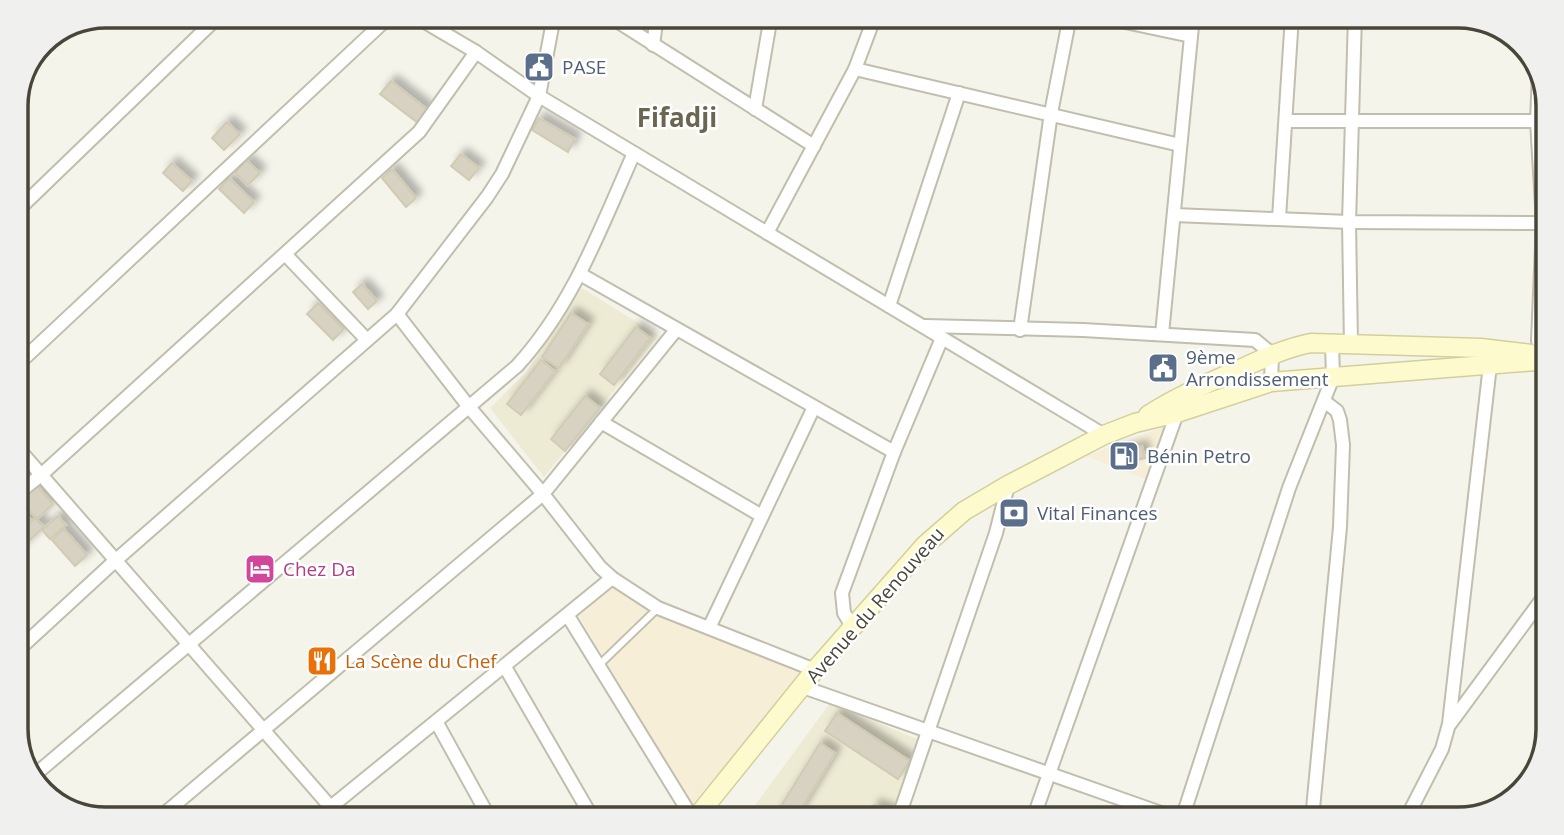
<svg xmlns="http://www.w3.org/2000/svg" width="1564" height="835" font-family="'Open Sans',sans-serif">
	<defs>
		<filter id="shadow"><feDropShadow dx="6" dy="-6" stdDeviation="3.5" flood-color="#0004"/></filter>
	</defs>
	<rect width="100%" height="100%" fill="#f5f4eb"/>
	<g fill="#f6eed7">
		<path d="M1167,426L1148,480L1086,456Z"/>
		<path d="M616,584L804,670L693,806L578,615Z"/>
	</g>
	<g fill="#eeebd5">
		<path d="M582,288L659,336L544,477L490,408L526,372Z"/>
		<path d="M830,703L922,741L893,819H745Z"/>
	</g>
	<g fill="#d7d2c1" stroke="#d1cbb4" stroke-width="2" filter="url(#shadow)">
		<path d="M391,81L428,110L418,123L380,94Z"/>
		<path d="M539,118L575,139L568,152L532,130Z"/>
		<path d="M227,122L240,134L224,150L212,138Z"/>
		<path d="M461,154L479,168L469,180L451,166Z"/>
		<path d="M246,160L260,173L248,185L235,173Z"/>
		<path d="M172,163L192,181L183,191L163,173Z"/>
		<path d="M392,169L416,198L406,207L382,178Z"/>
		<path d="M229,178L254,202L244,213L219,189Z"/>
		<path d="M362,284L377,301L368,309L353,292Z"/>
		<path d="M318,303L344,329L333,340L307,314Z"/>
		<path d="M571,313L588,324L559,368L542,357Z"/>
		<path d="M636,327L650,338L614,385L600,374Z"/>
		<path d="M541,360L555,371L521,415L507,404Z"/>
		<path d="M585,396L600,408L565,451L551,439Z"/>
		<path d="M1142,446L1145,458L1118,465L1115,453Z"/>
		<path d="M33,481L53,504L37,519L16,496Z"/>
		<path d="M16,504L31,520L22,528L16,521Z"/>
		<path d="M58,516L66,525L50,539L42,530Z"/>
		<path d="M35,518L44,527L17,552L16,535Z"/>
		<path d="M64,529L87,555L75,566L52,540Z"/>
		<path d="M837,713L910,761L898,779L825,731Z"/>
		<path d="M820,743L835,753L795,819H773Z"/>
		<path d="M874,805L893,812L891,819H869Z"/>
	</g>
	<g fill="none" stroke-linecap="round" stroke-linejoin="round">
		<g stroke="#c1bead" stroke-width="10">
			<path id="lane" d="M598,666L658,608"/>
		</g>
		<g stroke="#c1bead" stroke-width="16">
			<g id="street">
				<path d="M415,16L476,52L539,96L1104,435"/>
				<path d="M609,16L814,146"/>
				<path d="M1097,16L1191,36"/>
				<path d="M653,45L657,16"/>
				<path d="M855,69L1180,145"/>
				<path d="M755,109L771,16"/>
				<path d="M1286,121H1537"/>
				<path d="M16,212L219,16"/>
				<path d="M1174,215L1349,222L1543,223"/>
				<path d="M1279,218L1292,16"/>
				<path d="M767,233L855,69L875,16"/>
				<path d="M285,254L367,340"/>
				<path d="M580,274L894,452"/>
				<path d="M889,306L959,93"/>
				<path d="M397,314L469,407L543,494L600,567L612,578L658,608L815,670"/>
				<path d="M925,326L1083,330L1255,340L1272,354L1271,382"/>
				<path d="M1020,330L1051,113L1070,16"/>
				<path d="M1162,334L1193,16"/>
				<path d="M1538,341L1543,223L1537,121L1539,73"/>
				<path d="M1351,344L1349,222L1355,16"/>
				<path d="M16,366L390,16"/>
				<path d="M601,422L762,516"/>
				<path d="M16,446L341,819"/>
				<path d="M16,495L41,475L419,132L476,52"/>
				<path d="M568,616L693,819"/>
				<path d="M852,626L844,613L842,593L894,452L942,338"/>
				<path d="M709,628L814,407"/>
				<path d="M16,652L116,560L397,314L487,197L502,174L539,96L554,16"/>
				<path d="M505,667L593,819"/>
				<path d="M803,687L1178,819"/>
				<path d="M437,723L490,819"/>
				<path d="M1450,724L1548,591"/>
				<path d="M31,778L517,366C573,305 601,227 634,153"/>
				<path d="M158,819L543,494L676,330"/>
				<path d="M316,819L612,578"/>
				<path d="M898,819L996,533L1008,485"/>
				<path d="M1033,819L1177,413"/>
				<path d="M1182,819L1289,488L1333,377L1332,344"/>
				<path d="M1312,819L1340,527L1343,445L1340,420L1337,411L1324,401"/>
				<path d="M1406,819L1442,749L1449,724L1490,365"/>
			</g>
		</g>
		<g stroke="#d3cf9c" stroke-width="21">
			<g id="secondary">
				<path d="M1148,415C1178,396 1208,383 1240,369C1264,358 1286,348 1311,343L1481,348L1531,354"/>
				<path d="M695,819L815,670L925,545L964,511L1008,485L1104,435L1135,423L1177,413L1271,382L1548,360"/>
			</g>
		</g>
		<use href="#lane" stroke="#fff" stroke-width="6"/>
		<use href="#street" stroke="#fff" stroke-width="12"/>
		<use href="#secondary" stroke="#fdfbcd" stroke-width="18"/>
	</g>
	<defs>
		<g id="civic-square" transform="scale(1.575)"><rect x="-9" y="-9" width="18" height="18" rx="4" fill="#5c6f8a" stroke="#fff"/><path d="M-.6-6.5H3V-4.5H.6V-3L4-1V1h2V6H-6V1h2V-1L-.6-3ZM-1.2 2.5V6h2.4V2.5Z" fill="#fff"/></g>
		<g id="fuel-square" transform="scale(1.575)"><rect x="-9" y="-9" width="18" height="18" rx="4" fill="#5c6f8a" stroke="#fff"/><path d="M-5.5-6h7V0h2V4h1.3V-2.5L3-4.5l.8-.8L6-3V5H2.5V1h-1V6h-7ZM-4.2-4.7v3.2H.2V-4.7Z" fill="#fff"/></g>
		<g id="bank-square" transform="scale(1.575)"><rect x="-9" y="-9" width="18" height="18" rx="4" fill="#5c6f8a" stroke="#fff"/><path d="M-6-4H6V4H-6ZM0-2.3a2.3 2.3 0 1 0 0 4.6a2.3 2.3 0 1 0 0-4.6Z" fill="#fff"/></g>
		<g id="hotel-square" transform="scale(1.575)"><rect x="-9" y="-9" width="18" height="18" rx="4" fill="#d1479c" stroke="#fff"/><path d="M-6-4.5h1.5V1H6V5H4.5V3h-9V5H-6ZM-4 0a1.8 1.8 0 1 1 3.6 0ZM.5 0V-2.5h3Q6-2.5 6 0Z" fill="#fff"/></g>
		<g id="restaurant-square" transform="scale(1.575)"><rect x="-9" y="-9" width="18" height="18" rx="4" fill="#e8710a" stroke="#fff"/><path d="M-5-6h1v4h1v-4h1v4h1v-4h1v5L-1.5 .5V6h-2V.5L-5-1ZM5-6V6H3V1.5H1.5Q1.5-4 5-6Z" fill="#fff"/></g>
	</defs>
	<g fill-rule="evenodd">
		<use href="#civic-square" x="539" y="67"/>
		<use href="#civic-square" x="1163" y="368"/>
		<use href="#fuel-square" x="1124" y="456"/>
		<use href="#bank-square" x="1014" y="513"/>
		<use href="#hotel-square" x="260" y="569"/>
		<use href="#restaurant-square" x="322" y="661"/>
	</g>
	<g text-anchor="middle" stroke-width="5" stroke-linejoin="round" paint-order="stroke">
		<g font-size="19" fill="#4e5e75" stroke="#fff" text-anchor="start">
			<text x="562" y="74">PASE</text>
			<text x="1186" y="364">9ème<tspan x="1186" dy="22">Arrondissement</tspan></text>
			<text x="1147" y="463">Bénin Petro</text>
			<text x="1037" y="520">Vital Finances</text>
		</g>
		<g font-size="19" fill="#b23c85" stroke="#fff" text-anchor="start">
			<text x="283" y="576">Chez Da</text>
		</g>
		<g font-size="19" fill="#494639" stroke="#fff">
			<text transform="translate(875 605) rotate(-49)" y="7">Avenue du Renouveau</text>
		</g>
		<g font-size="19" fill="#c56008" stroke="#fff" text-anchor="start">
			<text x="345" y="668">La Scène du Chef</text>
		</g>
		<g font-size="26" font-weight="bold" fill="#6c6650" stroke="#fff">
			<text x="677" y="127">Fifadji</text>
		</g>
	</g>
	<path d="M0 0H1564V835H0ZM106 28H1458A78 78 0 0 1 1536 106V729A78 78 0 0 1 1458 807H106A78 78 0 0 1 28 729V106A78 78 0 0 1 106 28Z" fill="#f0f0ef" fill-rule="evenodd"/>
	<path fill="none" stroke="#494639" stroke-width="3.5" d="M106 28H1458A78 78 0 0 1 1536 106V729A78 78 0 0 1 1458 807H106A78 78 0 0 1 28 729V106A78 78 0 0 1 106 28Z"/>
</svg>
